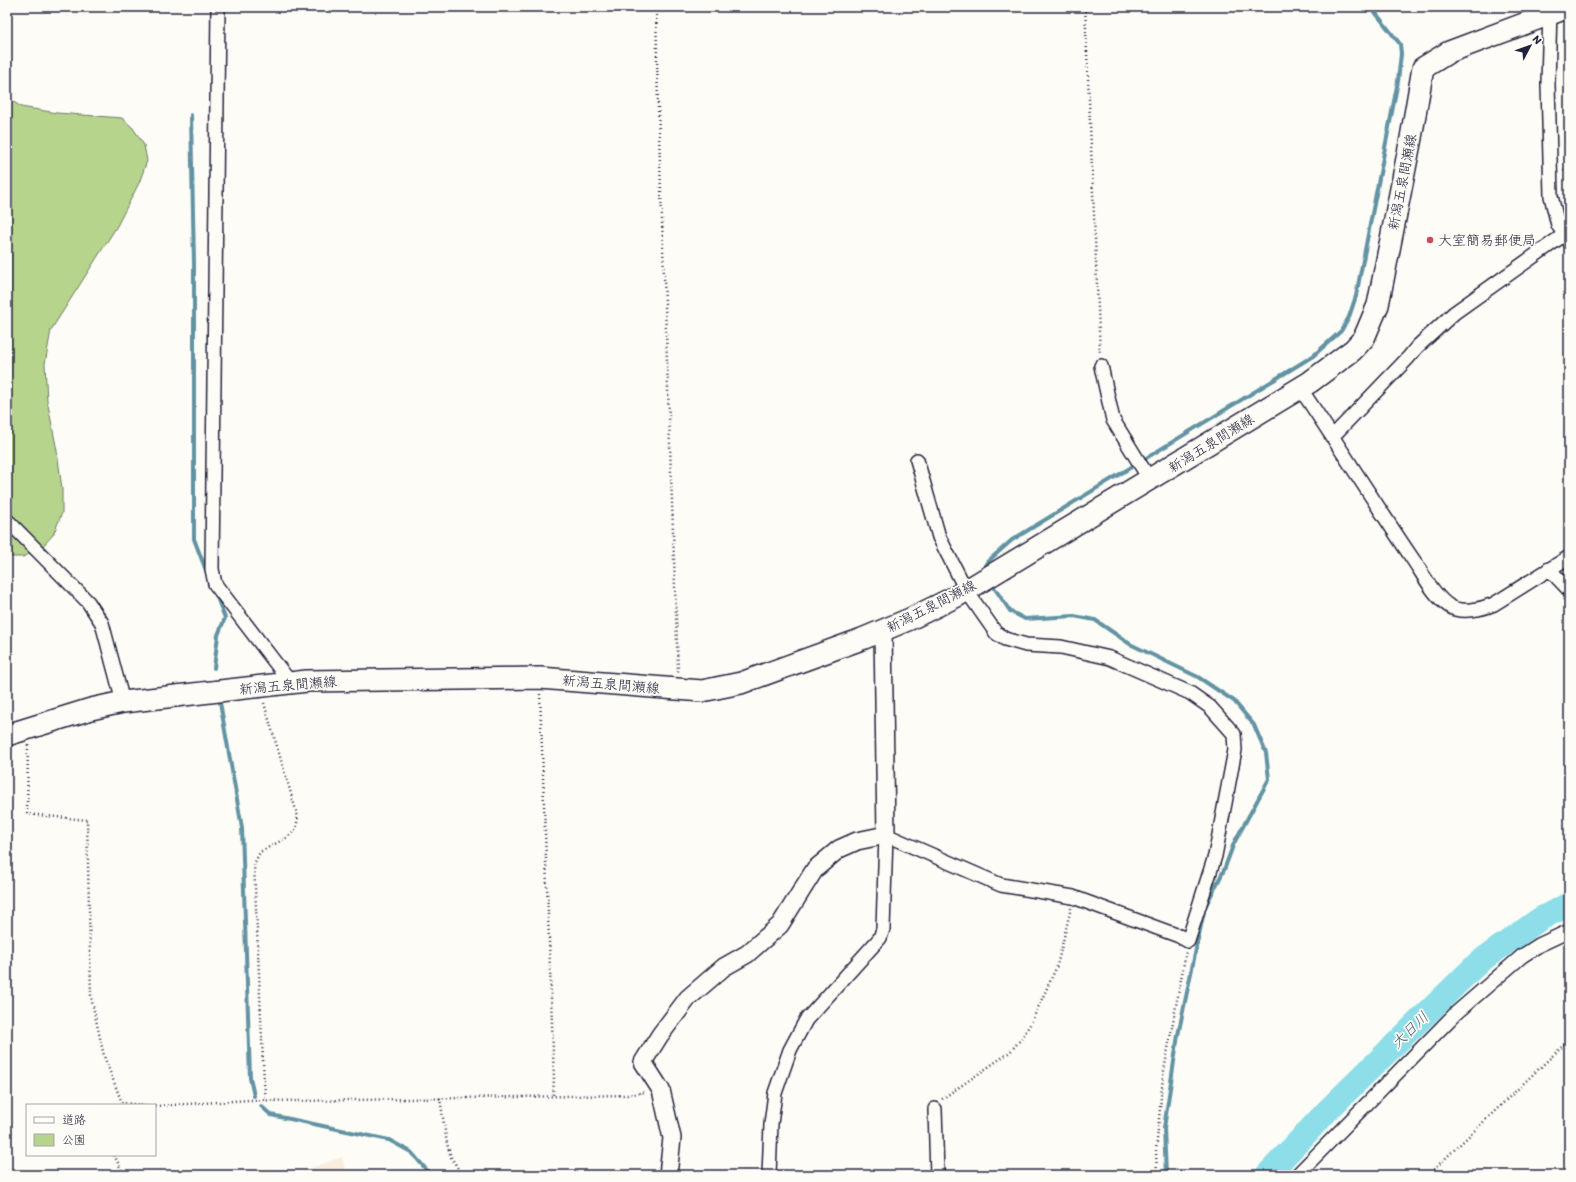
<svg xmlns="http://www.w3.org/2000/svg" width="1576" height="1182" font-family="Itim,'Klee One',sans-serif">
	<rect width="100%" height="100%" fill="#fdfcf7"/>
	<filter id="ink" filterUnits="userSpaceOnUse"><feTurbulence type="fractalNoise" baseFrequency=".025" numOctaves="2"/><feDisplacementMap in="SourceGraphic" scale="8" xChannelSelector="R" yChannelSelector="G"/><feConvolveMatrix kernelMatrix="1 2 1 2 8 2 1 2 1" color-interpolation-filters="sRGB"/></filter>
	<g filter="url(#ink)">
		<path fill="#faedde" d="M342,1157L347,1175H291Z"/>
		<path fill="#b7d48d" stroke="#6c7b64" d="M7,97L21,107L57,113L122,118L133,128L144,145L147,161L139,183L117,226L51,330L45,364L47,400L57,451L62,489V513L53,535L41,548L23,557H7Z"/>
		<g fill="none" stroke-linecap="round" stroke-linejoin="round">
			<g stroke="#6293a3" stroke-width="4">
				<path d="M191,115L194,263V539L207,573"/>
				<path d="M985,572L983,569L987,562L1012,540L1313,356L1341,331L1349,317L1356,296L1398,81L1401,54L1400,44L1371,7"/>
				<path d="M991,583L1010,611L1025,619L1074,616L1095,620L1130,644L1198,677L1234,701L1254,725L1266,753L1269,779L1234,843L1224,870L1206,905"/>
				<path d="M214,668L218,635L225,618L215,592"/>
				<path d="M220,702L242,828L250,1078L254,1096"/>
				<path d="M261,1106L271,1115L389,1140L411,1152L431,1175"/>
				<path d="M1166,1175L1164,1128L1178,1035L1204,911"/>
			</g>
			<path stroke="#8ddee8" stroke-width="24" d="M1267,1175L1329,1109L1479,962L1540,919L1569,904"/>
			<g stroke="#22223b" stroke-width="16">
				<g id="minor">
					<path d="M218,7L212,569L215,584L290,682"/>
					<path d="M1550,9L1548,84L1551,196L1558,225L1569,241"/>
					<path d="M1101,366L1113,420L1150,480"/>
					<path d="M1300,388C1338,444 1374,502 1412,558C1423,574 1434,596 1449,606C1461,614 1482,609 1494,604L1569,557"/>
					<path d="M1333,436L1408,358L1417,347L1454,313L1565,234"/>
					<path d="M7,520L88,602L102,623L123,702"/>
					<path d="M1549,569L1569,590"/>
					<path d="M935,1109L937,1175"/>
					<path d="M769,1175L771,1124L775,1093L790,1050L806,1020L880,938L883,929L886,835L1001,885L1073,897L1179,936L1188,941L1215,856L1235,750L1234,734L1210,707L1190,693L1110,658L1061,647L1026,645L1005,639L996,633L966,590L939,537L917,460"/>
					<path d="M1297,1175L1456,1013L1522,956L1539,945L1569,931"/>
				</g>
			</g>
			<g stroke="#22223b" stroke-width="20">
				<path id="tertiary" d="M668,1175L672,1138L661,1090L643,1062L660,1035L688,998L724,967L747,954L780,925L815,869L839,849L857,841L886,835L883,631"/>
			</g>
			<g stroke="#22223b" stroke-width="24">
				<path id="primary" d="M7,735L91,709L123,702L307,681L540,678L702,691L741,683L862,639L910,619L957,596L1310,382L1353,350L1364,338L1378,305L1411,138L1423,68L1449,52L1569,7"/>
			</g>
			<g stroke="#22223b" stroke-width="2.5" stroke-dasharray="1 3" stroke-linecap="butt">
				<path d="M656,7L658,106L678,672"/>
				<path d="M1085,7L1100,354"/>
				<path d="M1563,170L1569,171"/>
				<path d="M540,694L554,1079L553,1096"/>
				<path d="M264,703L298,817L296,829L288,837L260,852L254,864L264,1083L266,1099"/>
				<path d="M28,745L27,814L87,820L91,997L104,1056L122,1103L145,1105"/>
				<path d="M440,1098L447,1144L451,1157L462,1175"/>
				<path d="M942,1099L1010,1052L1022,1038L1032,1021L1057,966L1071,908"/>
				<path d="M155,1106L249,1100L298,1101L627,1095L646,1092"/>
				<path d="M114,1155L124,1175"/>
				<path d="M1157,1175L1156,1151L1163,1076L1186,952"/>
				<path d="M1428,1175L1569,1040"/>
			</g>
			<use href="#minor" stroke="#fdfcf7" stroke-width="13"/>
			<use href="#tertiary" stroke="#fdfcf7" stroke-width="17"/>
			<use href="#primary" stroke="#fdfcf7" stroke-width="21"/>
		</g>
	</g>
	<circle fill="#d1495b" stroke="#fdfcf7" stroke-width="1.5" cx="1430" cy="240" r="4"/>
	<g text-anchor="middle" stroke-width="3.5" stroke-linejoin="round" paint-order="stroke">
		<g font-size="14" fill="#22223b" stroke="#fdfcf7">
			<text transform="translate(1402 182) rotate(-79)" y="5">新潟五泉間瀬線</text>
			<text transform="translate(1211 443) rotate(-32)" y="5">新潟五泉間瀬線</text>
			<text transform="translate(931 606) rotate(-27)" y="5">新潟五泉間瀬線</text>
			<text transform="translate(611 684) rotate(5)" y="5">新潟五泉間瀬線</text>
			<text transform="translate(288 685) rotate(-5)" y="5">新潟五泉間瀬線</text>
		</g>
		<g font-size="14" fill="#22223b" stroke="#fdfcf7" text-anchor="start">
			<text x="1438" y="245">大室簡易郵便局</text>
		</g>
		<g font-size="15" font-style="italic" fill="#425a6f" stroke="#fdfcf7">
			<text transform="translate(1410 1030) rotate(-44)" y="5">大日川</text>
		</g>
	</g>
	<rect width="1576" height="1182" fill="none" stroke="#fdfcf7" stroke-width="24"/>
	<rect x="12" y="12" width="1552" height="1158" fill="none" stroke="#22223b" stroke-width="1.5" filter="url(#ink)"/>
	<rect x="26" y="1104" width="130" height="52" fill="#fdfcf7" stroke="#a5a5ac"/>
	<rect x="34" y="1117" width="20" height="6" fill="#fdfcf7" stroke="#a5a5ac"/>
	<text x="62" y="1124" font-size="12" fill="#22223b">道路</text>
	<rect x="34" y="1134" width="20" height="12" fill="#b7d48d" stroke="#a5a5ac"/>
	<text x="62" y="1144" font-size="12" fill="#22223b">公園</text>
	<g transform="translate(1530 46) rotate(49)" stroke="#fdfcf7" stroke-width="3" paint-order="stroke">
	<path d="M0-3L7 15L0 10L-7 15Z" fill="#22223b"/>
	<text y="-6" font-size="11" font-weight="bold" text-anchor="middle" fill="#22223b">N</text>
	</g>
</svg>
